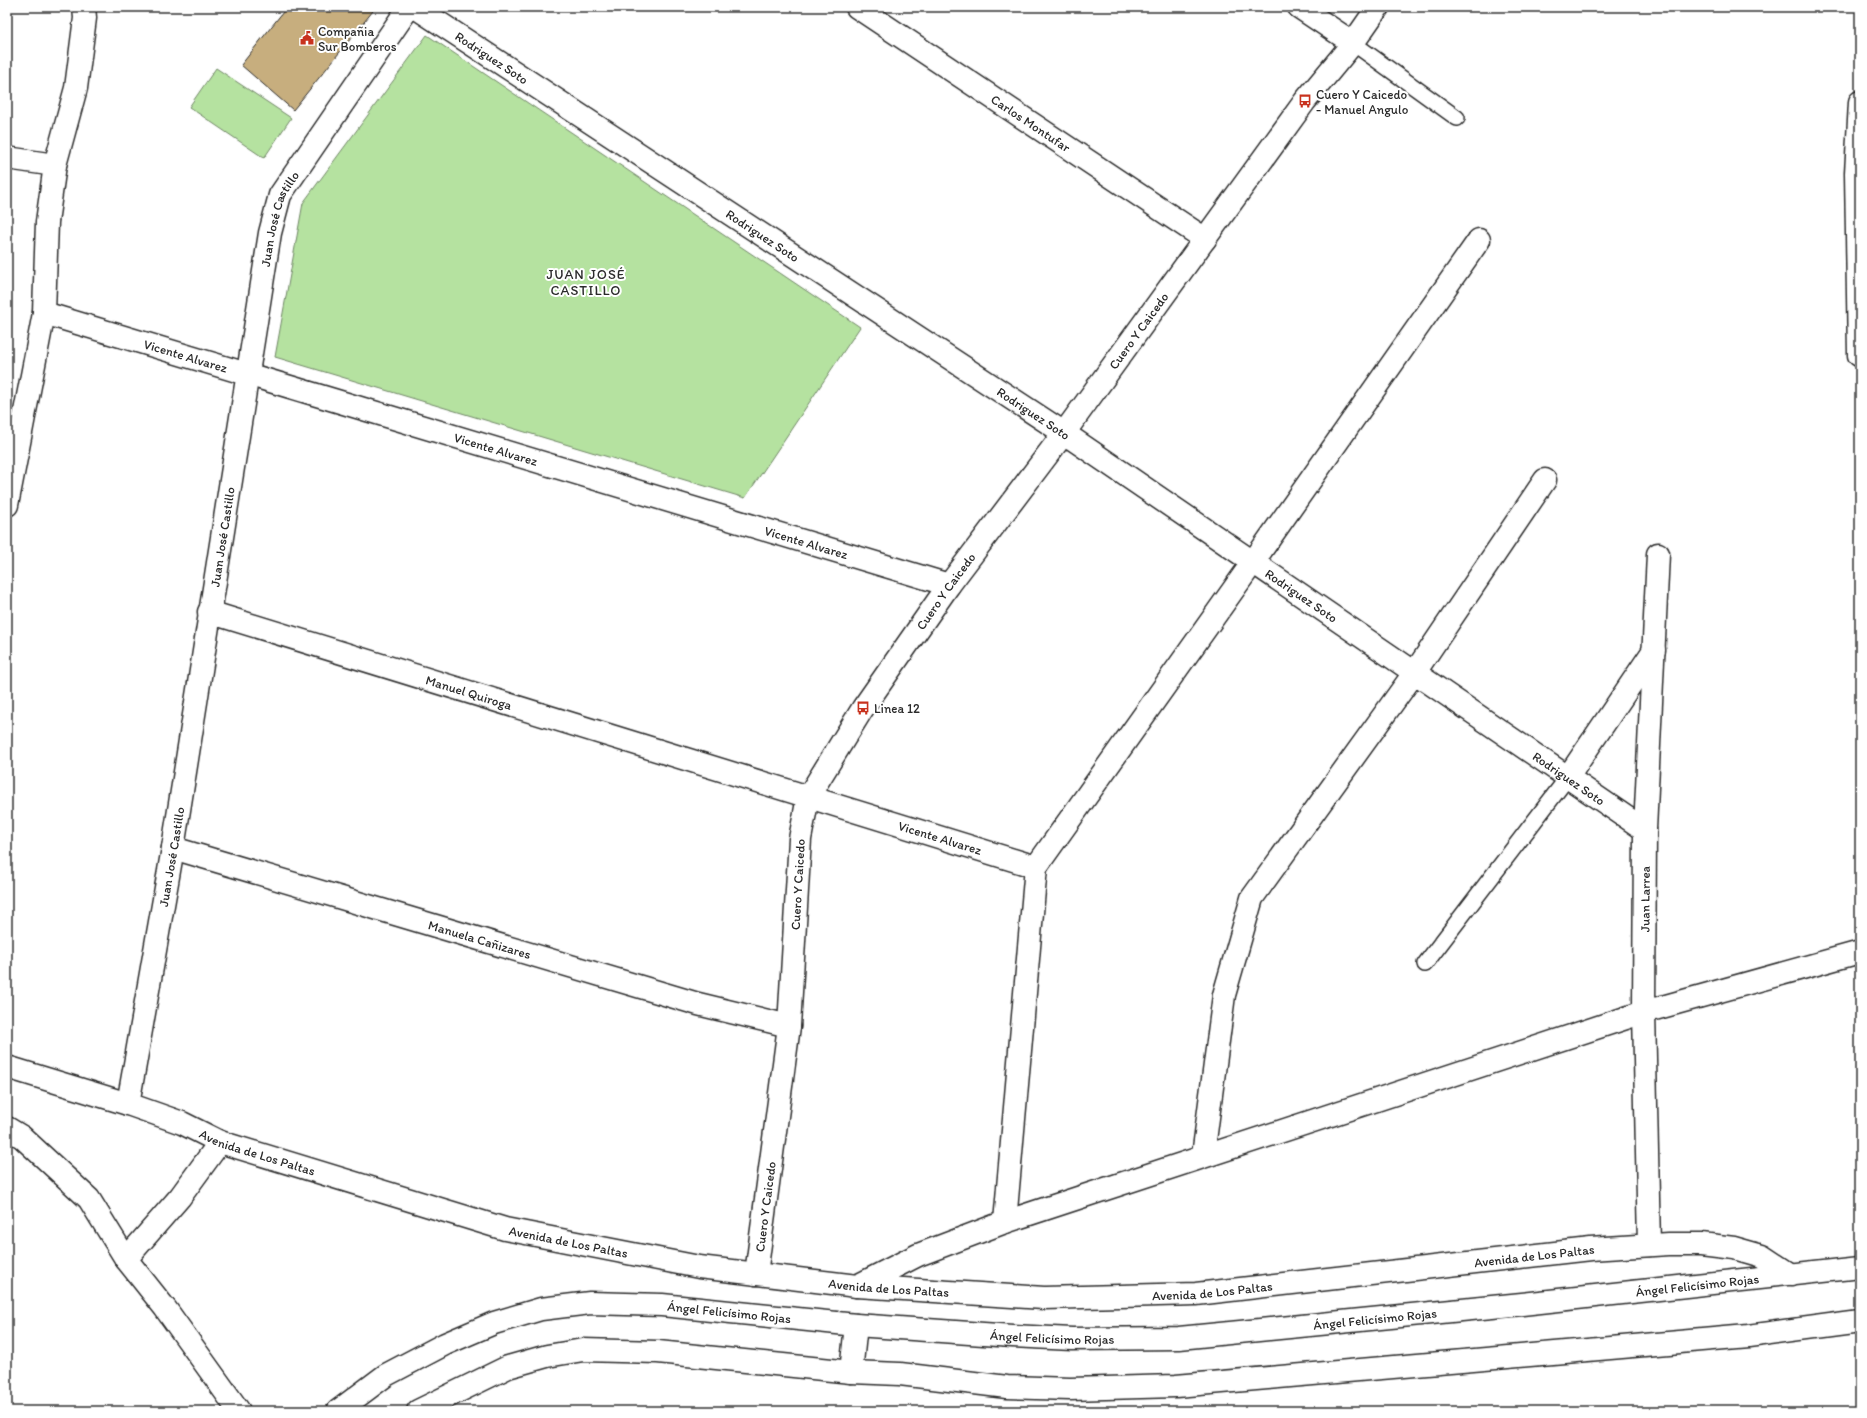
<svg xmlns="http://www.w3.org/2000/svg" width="1867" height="1418" font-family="Itim,sans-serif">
	<rect width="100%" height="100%" fill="#fff"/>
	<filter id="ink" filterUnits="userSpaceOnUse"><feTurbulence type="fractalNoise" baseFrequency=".025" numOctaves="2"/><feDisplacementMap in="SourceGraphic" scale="8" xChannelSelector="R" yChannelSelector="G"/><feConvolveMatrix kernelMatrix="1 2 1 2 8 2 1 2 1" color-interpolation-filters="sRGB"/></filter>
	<g filter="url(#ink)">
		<g fill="#b5e2a0" stroke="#708666">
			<path d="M427,35L860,327L745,498L275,357L303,203Z"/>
			<path d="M216,68L291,118L264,158L189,107Z"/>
		</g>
		<path fill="#c7ae7e" stroke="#2b2b2b" d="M287,7H369L373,11L293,110L241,65Z"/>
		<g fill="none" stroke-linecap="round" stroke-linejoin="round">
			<g stroke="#2b2b2b" stroke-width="18">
				<g id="service">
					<path d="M1353,43L1457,118"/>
					<path d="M1425,964L1568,777"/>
				</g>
			</g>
			<g stroke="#2b2b2b" stroke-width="25">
				<g id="minor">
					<path id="s1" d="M415,7L1064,433L1645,830"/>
					<path id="s2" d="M857,7L1205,239"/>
					<path d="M1299,7L1353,43"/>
					<path d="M7,158L55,165"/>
					<path id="s3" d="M44,313L949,585"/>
					<path d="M1859,355L1856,173L1860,102"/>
					<path d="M7,505L44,313L47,222L55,165L76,88L85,18L84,7"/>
					<path id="s4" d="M209,612L1036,867"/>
					<path d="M1568,777L1654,650"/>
					<path id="s5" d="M173,848L698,1004L789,1026"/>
					<path d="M1203,1156L1224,995L1252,898L1415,672L1545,480"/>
					<path d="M1005,1222L1036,867L1253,562L1479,240"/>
					<path id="s6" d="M1649,1245L1644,1012L1645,830L1658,554"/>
					<path id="s7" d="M756,1274L789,1026L800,839L808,797L863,708L949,585L1064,433L1305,101L1353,43L1378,7"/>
					<path d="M857,1286L918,1255L1005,1222L1644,1012L1860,952"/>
				</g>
			</g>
			<g stroke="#2b2b2b" stroke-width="25">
				<g id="tertiary">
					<path id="s8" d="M128,1104L173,848L270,233L280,195L409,7"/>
				</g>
			</g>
			<g stroke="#2b2b2b" stroke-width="25">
				<g id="secondary">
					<path id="s9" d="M7,1067L128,1104L182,1123L220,1142L505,1229L699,1267L857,1286L1044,1298L1196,1294L1590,1249L1669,1244H1701L1734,1248L1762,1256L1791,1275"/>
					<path d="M7,1128L22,1137L89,1199L126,1259L165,1308L239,1411"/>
					<path d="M126,1259L180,1197L220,1142"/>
				</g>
			</g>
			<g stroke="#2b2b2b" stroke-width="25">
				<g id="trunk">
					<path d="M851,1372L856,1325"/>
					<path id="s10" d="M338,1411L386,1375L445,1344L494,1323L541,1309L590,1303L662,1305L856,1325L1012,1336L1072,1339L1179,1338L1522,1304L1860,1267"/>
					<path d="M418,1411L508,1367L547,1356L583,1350L658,1352L851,1372L900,1374L1007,1387L1070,1389L1176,1386L1748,1336L1860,1321"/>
				</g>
			</g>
			<use href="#service" stroke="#fff" stroke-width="15"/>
			<use href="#minor" stroke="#fff" stroke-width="22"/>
			<use href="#tertiary" stroke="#fff" stroke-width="22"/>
			<use href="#secondary" stroke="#fff" stroke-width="22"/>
			<use href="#trunk" stroke="#fff" stroke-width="22"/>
		</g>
	</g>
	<defs>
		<g id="civic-bare" transform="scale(1.08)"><path d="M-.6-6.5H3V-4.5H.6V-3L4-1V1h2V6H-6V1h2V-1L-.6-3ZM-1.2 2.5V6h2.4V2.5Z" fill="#c8321e" stroke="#fff" stroke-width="2.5" paint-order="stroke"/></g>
		<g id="bus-bare" transform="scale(1.08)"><path d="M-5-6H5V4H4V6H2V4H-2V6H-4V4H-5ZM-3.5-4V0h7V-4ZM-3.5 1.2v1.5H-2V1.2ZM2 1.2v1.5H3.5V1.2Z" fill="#c8321e" stroke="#fff" stroke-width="2.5" paint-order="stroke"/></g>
	</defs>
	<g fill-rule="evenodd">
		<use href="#civic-bare" x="307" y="38"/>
		<use href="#bus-bare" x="1305" y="101"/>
		<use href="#bus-bare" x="863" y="708"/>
	</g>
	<g text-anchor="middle" stroke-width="4" stroke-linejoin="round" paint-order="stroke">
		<g font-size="13" fill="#2b2b2b" stroke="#fff" text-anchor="start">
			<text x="318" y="36">Compañia<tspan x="318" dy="15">Sur Bomberos</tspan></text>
			<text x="1316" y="99">Cuero Y Caicedo<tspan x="1316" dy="15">- Manuel Angulo</tspan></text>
			<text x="874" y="713">Linea 12</text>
		</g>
		<g font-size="13" fill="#2b2b2b" stroke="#fff">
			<text dy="5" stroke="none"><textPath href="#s1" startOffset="92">Rodriguez Soto</textPath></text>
			<text dy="5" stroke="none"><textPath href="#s2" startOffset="209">Carlos Montufar</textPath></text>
			<text dy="5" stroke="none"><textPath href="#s8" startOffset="899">Juan José Castillo</textPath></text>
			<text dy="5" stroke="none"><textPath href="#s1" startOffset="416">Rodriguez Soto</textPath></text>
			<text dy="5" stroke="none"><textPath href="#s7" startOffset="1052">Cuero Y Caicedo</textPath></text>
			<text dy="5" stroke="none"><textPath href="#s3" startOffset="148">Vicente Alvarez</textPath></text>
			<text dy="5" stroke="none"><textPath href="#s1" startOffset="740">Rodriguez Soto</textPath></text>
			<text dy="5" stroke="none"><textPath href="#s3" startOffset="472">Vicente Alvarez</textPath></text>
			<text dy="5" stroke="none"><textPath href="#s8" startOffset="575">Juan José Castillo</textPath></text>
			<text dy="5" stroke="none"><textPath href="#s3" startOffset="796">Vicente Alvarez</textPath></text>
			<text dy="5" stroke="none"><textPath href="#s7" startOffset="728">Cuero Y Caicedo</textPath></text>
			<text dy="5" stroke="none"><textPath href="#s1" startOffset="1064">Rodriguez Soto</textPath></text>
			<text dy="5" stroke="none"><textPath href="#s4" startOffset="272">Manuel Quiroga</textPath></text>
			<text dy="5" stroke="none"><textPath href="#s1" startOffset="1388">Rodriguez Soto</textPath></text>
			<text dy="5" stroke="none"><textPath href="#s4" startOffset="765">Vicente Alvarez</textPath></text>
			<text dy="5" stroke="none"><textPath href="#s8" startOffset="251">Juan José Castillo</textPath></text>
			<text dy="5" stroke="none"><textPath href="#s7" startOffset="392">Cuero Y Caicedo</textPath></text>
			<text dy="5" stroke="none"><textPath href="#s6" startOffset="346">Juan Larrea</textPath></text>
			<text dy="5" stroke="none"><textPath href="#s5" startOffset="320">Manuela Cañizares</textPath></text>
			<text dy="5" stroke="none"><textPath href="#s9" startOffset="265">Avenida de Los Paltas</textPath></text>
			<text dy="5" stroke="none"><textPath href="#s7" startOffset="68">Cuero Y Caicedo</textPath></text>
			<text dy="5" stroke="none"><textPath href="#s9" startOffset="589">Avenida de Los Paltas</textPath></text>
			<text dy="5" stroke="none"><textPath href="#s9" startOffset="1561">Avenida de Los Paltas</textPath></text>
			<text dy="5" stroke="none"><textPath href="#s10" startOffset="1390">Ángel Felicísimo Rojas</textPath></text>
			<text dy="5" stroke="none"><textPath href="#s9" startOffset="913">Avenida de Los Paltas</textPath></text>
			<text dy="5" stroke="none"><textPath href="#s9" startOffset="1237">Avenida de Los Paltas</textPath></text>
			<text dy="5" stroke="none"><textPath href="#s10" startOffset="418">Ángel Felicísimo Rojas</textPath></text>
			<text dy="5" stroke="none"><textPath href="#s10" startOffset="1066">Ángel Felicísimo Rojas</textPath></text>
			<text dy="5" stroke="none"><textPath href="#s10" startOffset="742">Ángel Felicísimo Rojas</textPath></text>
		</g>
		<g font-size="14" letter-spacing="1" fill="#2b2b2b" stroke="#fff">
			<text x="586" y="279">JUAN JOSÉ<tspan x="586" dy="16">CASTILLO</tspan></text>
		</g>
	</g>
	<rect width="1867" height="1418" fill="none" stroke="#fff" stroke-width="24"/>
	<rect x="12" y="12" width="1843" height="1394" fill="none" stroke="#2b2b2b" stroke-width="1.5" filter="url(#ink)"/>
</svg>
